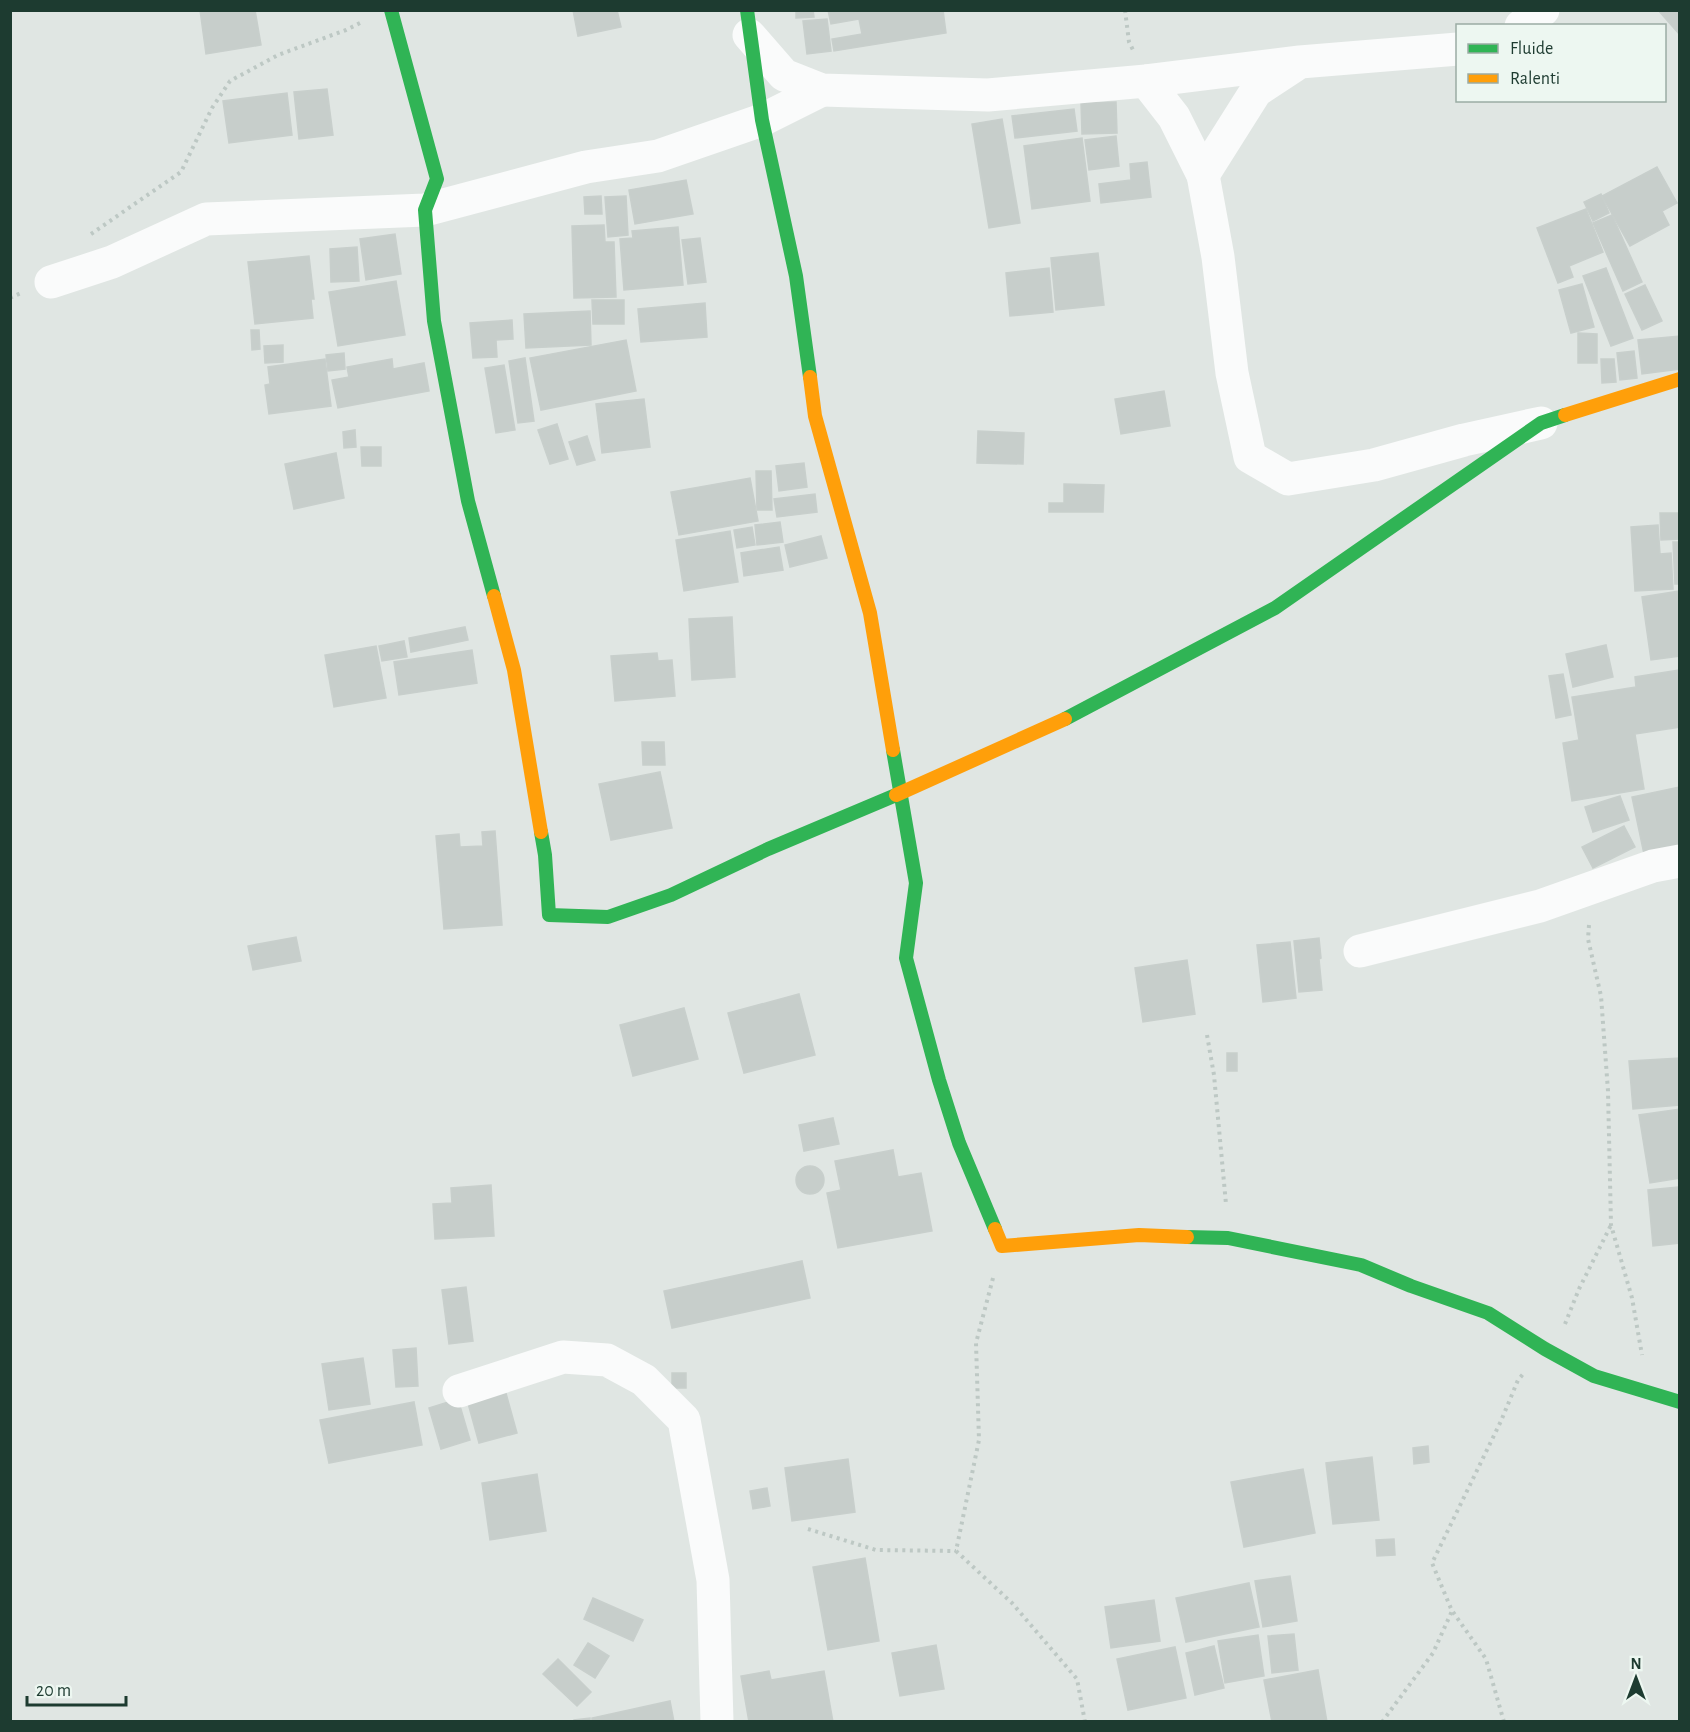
<svg xmlns="http://www.w3.org/2000/svg" width="1690" height="1732" font-family="'Alegreya Sans',sans-serif">
	<rect width="100%" height="100%" fill="#e0e6e3"/>
	<g fill="#c7cecb" stroke="#c8cfcc" stroke-width="1.5">
		<path d="M200,10H255L261,45L206,54Z"/>
		<path d="M573,10H617L621,27L578,36Z"/>
		<path d="M796,10H813L814,17L796,18Z"/>
		<path d="M828,10H943L946,33L834,51L832,39L862,34L859,19L831,24Z"/>
		<path d="M1658,10H1680V35Z"/>
		<path d="M827,19L831,51L807,54L803,21Z"/>
		<path d="M327,89L333,135L299,139L294,92Z"/>
		<path d="M287,93L292,135L229,143L223,101Z"/>
		<path d="M1116,102L1117,133L1082,134L1081,103Z"/>
		<path d="M1074,109L1077,131L1015,138L1012,116Z"/>
		<path d="M1002,119L1020,223L989,228L972,124Z"/>
		<path d="M1116,136L1119,166L1089,170L1085,140Z"/>
		<path d="M1082,138L1090,201L1032,209L1024,146Z"/>
		<path d="M1147,162L1151,197L1101,203L1099,184L1131,180L1130,164Z"/>
		<path d="M1657,167L1677,203L1662,211L1669,225L1630,246L1602,196Z"/>
		<path d="M686,180L693,214L635,224L629,190Z"/>
		<path d="M1601,194L1609,213L1593,221L1584,202Z"/>
		<path d="M601,196L602,214H585L584,197Z"/>
		<path d="M626,196L628,235L608,237L605,197Z"/>
		<path d="M1586,209L1603,252L1569,266L1573,277L1558,283L1537,228Z"/>
		<path d="M1612,215L1642,282L1623,291L1593,223Z"/>
		<path d="M604,225L605,242H614L616,297L574,298L572,226Z"/>
		<path d="M678,227L683,285L624,290L620,239L633,238L632,231Z"/>
		<path d="M395,234L401,274L366,280L360,239Z"/>
		<path d="M700,238L706,282L688,284L682,240Z"/>
		<path d="M357,247L359,281L331,282L330,249Z"/>
		<path d="M1098,253L1104,305L1056,310L1051,258Z"/>
		<path d="M309,256L314,299H311L313,318L255,324L248,262Z"/>
		<path d="M1049,268L1053,312L1010,316L1006,273Z"/>
		<path d="M1606,268L1633,338L1611,346L1583,276Z"/>
		<path d="M396,281L405,335L338,346L329,292Z"/>
		<path d="M1582,284L1594,327L1571,333L1559,290Z"/>
		<path d="M1645,285L1662,321L1642,330L1625,294Z"/>
		<path d="M592,300H624V324H593Z"/>
		<path d="M705,303L707,337L641,342L638,309Z"/>
		<path d="M590,311L591,345L526,348L524,314Z"/>
		<path d="M512,320L513,339L496,340L497,357L473,358L470,323Z"/>
		<path d="M251,330H259L260,349L252,350Z"/>
		<path d="M1578,333L1597,334V363H1578Z"/>
		<path d="M1680,336V369L1642,374L1638,340Z"/>
		<path d="M626,340L636,391L541,410L530,358Z"/>
		<path d="M283,345V362L265,363L264,346Z"/>
		<path d="M1634,351L1637,378L1620,380L1617,353Z"/>
		<path d="M344,353L345,369L328,371L326,355Z"/>
		<path d="M525,358L534,421L518,423L509,361Z"/>
		<path d="M325,359L331,406L269,414L265,385L270,384L268,367Z"/>
		<path d="M392,359L393,369L424,363L429,391L338,408L332,380L349,377L347,367Z"/>
		<path d="M1601,359H1614L1616,382L1602,383Z"/>
		<path d="M504,365L515,430L496,433L485,368Z"/>
		<path d="M1164,391L1170,426L1121,434L1115,399Z"/>
		<path d="M644,399L650,447L602,453L596,404Z"/>
		<path d="M557,424L568,459L550,464L538,430Z"/>
		<path d="M355,430L356,447L344,448L343,432Z"/>
		<path d="M978,431L1024,433L1023,464L977,463Z"/>
		<path d="M587,436L595,460L577,465L569,442Z"/>
		<path d="M361,447H381V466H362Z"/>
		<path d="M336,453L344,498L294,509L285,464Z"/>
		<path d="M804,463L807,487L779,491L776,466Z"/>
		<path d="M756,471H771L772,510H757Z"/>
		<path d="M750,478L758,521L679,535L671,492Z"/>
		<path d="M1064,484L1104,485L1103,512H1049V503H1064Z"/>
		<path d="M815,494L817,512L777,517L774,499Z"/>
		<path d="M1660,513H1680V539L1661,540Z"/>
		<path d="M780,522L783,542L757,545L755,525Z"/>
		<path d="M1658,525L1660,554L1671,553L1673,589L1635,591L1631,527Z"/>
		<path d="M752,527L755,545L737,548L734,530Z"/>
		<path d="M730,531L738,582L684,591L676,540Z"/>
		<path d="M821,536L827,558L790,567L785,545Z"/>
		<path d="M1673,542H1680V584H1675Z"/>
		<path d="M779,547L783,570L744,576L741,553Z"/>
		<path d="M1680,591V656L1651,660L1642,597Z"/>
		<path d="M732,617L735,677L692,680L689,619Z"/>
		<path d="M465,627L468,640L411,652L409,638Z"/>
		<path d="M404,641L407,657L382,661L379,646Z"/>
		<path d="M1606,645L1613,677L1573,687L1566,654Z"/>
		<path d="M376,646L386,698L334,707L325,655Z"/>
		<path d="M472,650L477,683L399,695L394,662Z"/>
		<path d="M657,653L658,661L672,660L675,696L615,701L611,656Z"/>
		<path d="M1680,670V727L1635,734L1644,789L1572,801L1563,743L1579,740L1572,697L1636,687L1635,677Z"/>
		<path d="M1563,674L1571,715L1556,718L1549,676Z"/>
		<path d="M642,742H664L665,765H643Z"/>
		<path d="M660,772L672,828L611,840L599,784Z"/>
		<path d="M1680,787V846L1644,854L1632,797Z"/>
		<path d="M1620,796L1629,820L1593,832L1585,807Z"/>
		<path d="M1624,826L1635,847L1593,868L1582,847Z"/>
		<path d="M495,831L502,925L444,929L436,836L459,834L460,847L483,846L482,832Z"/>
		<path d="M296,937L301,961L253,970L248,946Z"/>
		<path d="M1319,938L1321,958L1319,959L1322,990L1299,992L1294,941Z"/>
		<path d="M1290,942L1296,998L1263,1002L1257,945Z"/>
		<path d="M1187,960L1195,1014L1143,1022L1135,968Z"/>
		<path d="M799,994L815,1055L744,1073L728,1013Z"/>
		<path d="M684,1008L698,1059L633,1076L620,1025Z"/>
		<rect x="1227" y="1053" width="10" height="18"/>
		<path d="M1680,1058V1105L1633,1109L1629,1061Z"/>
		<path d="M1680,1109V1178L1650,1183L1639,1115Z"/>
		<path d="M833,1118L839,1144L804,1151L799,1125Z"/>
		<path d="M893,1150L898,1177L921,1173L932,1231L838,1248L827,1193L841,1190L835,1161Z"/>
		<circle cx="810" cy="1180" r="14"/>
		<path d="M491,1185L494,1236L435,1239L433,1204L452,1203L451,1188Z"/>
		<path d="M1678,1187L1680,1243L1653,1246L1648,1190Z"/>
		<path d="M802,1261L810,1298L672,1328L664,1291Z"/>
		<path d="M466,1287L473,1341L449,1344L442,1290Z"/>
		<path d="M416,1348L418,1386L396,1387L393,1350Z"/>
		<path d="M363,1358L370,1404L329,1410L322,1364Z"/>
		<rect x="672" y="1373" width="14" height="15"/>
		<path d="M504,1386L517,1433L479,1443L466,1396Z"/>
		<path d="M458,1399L470,1440L441,1449L429,1408Z"/>
		<path d="M414,1402L422,1445L329,1463L320,1420Z"/>
		<path d="M1428,1446L1429,1462L1414,1464L1413,1448Z"/>
		<path d="M1372,1457L1379,1520L1333,1524L1326,1463Z"/>
		<path d="M848,1459L855,1512L792,1521L785,1468Z"/>
		<path d="M1303,1469L1315,1533L1244,1547L1231,1482Z"/>
		<path d="M537,1474L546,1531L490,1540L482,1483Z"/>
		<path d="M767,1488L770,1506L753,1509L750,1491Z"/>
		<path d="M1394,1539L1395,1555L1377,1556L1376,1540Z"/>
		<path d="M865,1558L879,1641L828,1650L813,1567Z"/>
		<path d="M1290,1576L1297,1621L1263,1627L1255,1581Z"/>
		<path d="M1249,1583L1259,1627L1186,1642L1176,1598Z"/>
		<path d="M593,1598L643,1620L633,1641L584,1619Z"/>
		<path d="M1154,1600L1160,1641L1111,1648L1105,1607Z"/>
		<path d="M1294,1634L1298,1670L1272,1673L1268,1636Z"/>
		<path d="M1258,1635L1264,1676L1225,1683L1218,1641Z"/>
		<path d="M588,1643L609,1656L595,1678L574,1665Z"/>
		<path d="M936,1645L944,1689L900,1696L892,1653Z"/>
		<path d="M1214,1646L1224,1688L1195,1695L1186,1653Z"/>
		<path d="M1175,1647L1186,1698L1128,1710L1117,1659Z"/>
		<path d="M558,1659L591,1692L577,1706L543,1674Z"/>
		<path d="M1318,1670L1327,1722H1272L1264,1680Z"/>
		<path d="M769,1671L771,1680L824,1671L833,1722H749L741,1676Z"/>
		<path d="M670,1701L674,1722H592V1718Z"/>
		<path d="M590,1718V1722H574V1720Z"/>
	</g>
	<g fill="none" stroke-linecap="round" stroke-linejoin="round">
		<g stroke="#bdc8c4" stroke-width="4" stroke-dasharray="3 4.5" stroke-linecap="butt">
			<path d="M1125,10L1129,42L1133,50"/>
			<path d="M91,234L181,172L212,108L230,81L278,55L346,30L360,23"/>
			<path d="M10,298L21,293"/>
			<path d="M1589,925L1588,939L1601,996L1608,1091L1611,1225L1632,1298L1642,1355"/>
			<path d="M1207,1035L1214,1075L1226,1204"/>
			<path d="M993,1278L976,1343L979,1440L956,1551L1012,1603L1077,1679L1085,1722"/>
			<path d="M1565,1324L1579,1289L1611,1225"/>
			<path d="M808,1529L876,1550L956,1551"/>
			<path d="M1453,1612L1486,1659L1504,1722"/>
			<path d="M1382,1722L1433,1653L1452,1611L1432,1563L1501,1421L1518,1380L1524,1373"/>
		</g>
		<g stroke="#fafbfb" stroke-width="33">
			<path d="M1521,26L1543,10"/>
			<path d="M749,35L784,75L822,90L988,95L1146,81L1300,62L1458,49"/>
			<path d="M1146,81L1174,117L1203,175L1218,257L1232,373L1250,457L1288,479L1374,465L1464,440L1541,423"/>
			<path d="M1203,175L1256,91L1294,66"/>
			<path d="M51,282L112,262L206,219L425,210L586,167L658,156L762,120L822,90"/>
			<path d="M1360,951L1540,906L1653,866L1680,861"/>
			<path d="M459,1391L563,1357L607,1360L644,1380L684,1420L713,1580L717,1722"/>
		</g>
		<g stroke="#30b455" stroke-width="14">
			<path d="M391,10L437,179L425,210L434,321L468,501L494,596"/>
			<path d="M747,10L762,120L796,276L810,377"/>
			<path d="M1065,719L1275,608L1541,423L1565,415"/>
			<path d="M893,750L916,883L906,958L939,1080L959,1143L995,1229"/>
			<path d="M541,832L545,855L549,915L608,917L671,895L768,849L896,795"/>
			<path d="M1187,1237L1228,1238L1361,1265L1411,1286L1488,1313L1545,1349L1594,1376L1680,1402"/>
		</g>
		<g stroke="#ff9f0a" stroke-width="14">
			<path d="M810,377L815,416L870,613L893,750"/>
			<path d="M1565,415L1680,379"/>
			<path d="M494,596L514,670L541,832"/>
			<path d="M896,795L1065,719"/>
			<path d="M995,1229L1002,1246L1139,1235L1187,1237"/>
		</g>
	</g>
	<rect width="1690" height="1732" fill="none" stroke="#1d3b30" stroke-width="24"/>
	<rect x="1456" y="24" width="210" height="78" fill="#edf7f1" stroke="#9aaca4" stroke-width="1.5"/>
	<rect x="1468" y="44" width="30" height="9" fill="#30b455" stroke="#9aaca4" stroke-width="1.5"/>
	<text x="1510" y="54" font-size="18" fill="#1d3b30">Fluide</text>
	<rect x="1468" y="74" width="30" height="9" fill="#ff9f0a" stroke="#9aaca4" stroke-width="1.5"/>
	<text x="1510" y="84" font-size="18" fill="#1d3b30">Ralenti</text>
	<g transform="translate(1636 1678)" stroke="#edf7f1" stroke-width="4.5" paint-order="stroke">
	<path d="M0-4.5L10 22L0 15L-10 22Z" fill="#1d3b30"/>
	<text y="-9" font-size="16" font-weight="bold" text-anchor="middle" fill="#1d3b30">N</text>
	</g>
	<path d="M27 1696v9h99v-9" fill="none" stroke="#1d3b30" stroke-width="3"/>
	<text x="36" y="1696" font-size="18" fill="#1d3b30" stroke="#edf7f1" stroke-width="4.5" paint-order="stroke">20 m</text>
</svg>
